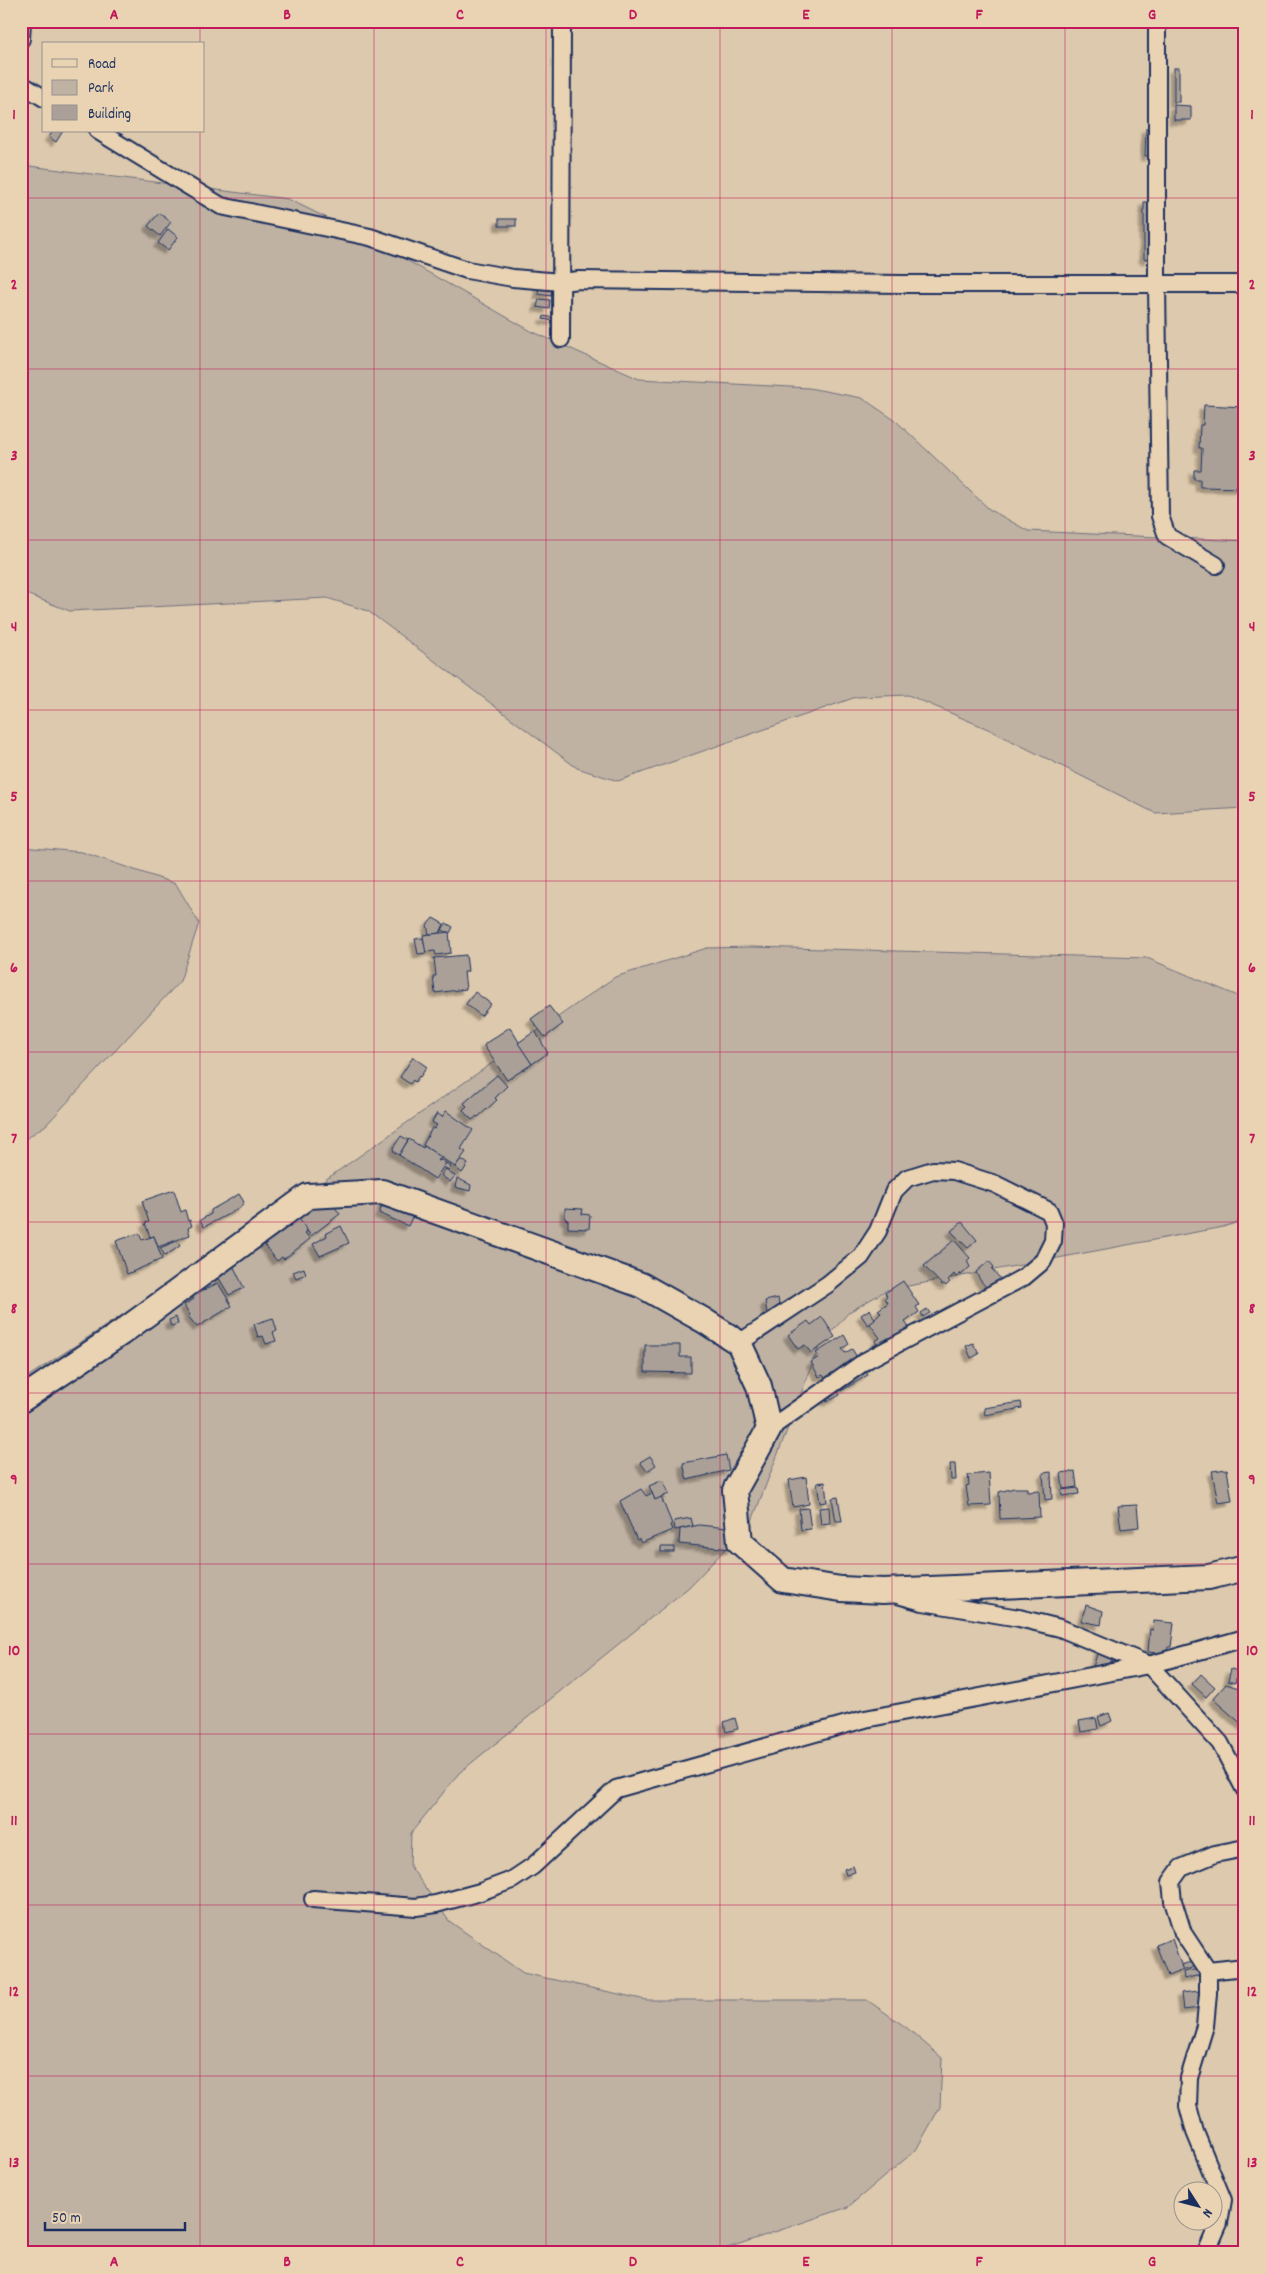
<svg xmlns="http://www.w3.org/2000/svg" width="1266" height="2274" font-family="Dekko,sans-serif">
	<defs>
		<filter id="shadow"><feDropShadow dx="-4.5" dy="4.5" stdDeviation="1" flood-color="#0004"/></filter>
	</defs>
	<rect width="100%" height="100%" fill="#ddc9ad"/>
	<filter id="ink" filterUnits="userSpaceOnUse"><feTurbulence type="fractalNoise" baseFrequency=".02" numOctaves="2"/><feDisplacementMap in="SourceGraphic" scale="10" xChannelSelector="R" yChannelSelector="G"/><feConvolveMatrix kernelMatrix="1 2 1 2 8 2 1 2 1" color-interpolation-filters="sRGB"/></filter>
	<g filter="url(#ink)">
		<g fill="#c0b2a2" stroke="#6e7080">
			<path d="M21,165L288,199L366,237L531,331L639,379L809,388L862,398L896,421L989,509L1028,531L1245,541V808L1155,813L988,729L908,695L856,697L618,781L577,768L368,611L327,598L70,611L21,592Z"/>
			<path d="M21,847L82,852L176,884L199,923L180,981L46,1125L21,1142Z"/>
			<path d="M752,947L1147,958L1245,999V1220L1223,1227L887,1290L849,1312L819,1347L752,1521L689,1587L459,1773L411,1833L410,1866L449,1921L523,1973L646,2000H867L907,2028L942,2058L940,2107L916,2150L848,2207L713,2253H21V1381L268,1220L615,977L707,948Z"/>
		</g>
		<g fill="#aaa098" stroke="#1b2f5e" filter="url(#shadow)">
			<rect x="1174" y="68" width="5" height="34"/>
			<path d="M1174,105L1191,106V120H1174Z"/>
			<path d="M1146,128H1150V156H1145Z"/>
			<path d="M53,131H63L56,142L49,137Z"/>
			<path d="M1144,202H1150L1149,259H1144Z"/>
			<path d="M159,213L171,222L160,236L148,226Z"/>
			<rect x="499" y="219" width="17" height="7"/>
			<path d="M168,229L178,237L168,250L158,243Z"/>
			<path d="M540,279L553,281L551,296L538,294Z"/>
			<path d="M539,299L550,300L549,309L537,307Z"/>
			<path d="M544,316L554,318L553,321L543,319Z"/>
			<path d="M1204,405L1245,407V488L1200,487V479H1194V470H1201L1202,448H1199L1200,425H1203Z"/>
			<path d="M433,918L444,924L440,933L429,934L427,925Z"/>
			<path d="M446,923L453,927L450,933L442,930Z"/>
			<path d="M449,932L451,953L436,955L435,951L425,952L423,935Z"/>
			<path d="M423,938L426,953L418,954L415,939Z"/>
			<path d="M466,955L468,971L464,972L466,989L435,993L433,976H436L434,958Z"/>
			<path d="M475,992L491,1004L481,1016L466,1004Z"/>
			<path d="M549,1006L563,1024L545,1037L531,1019Z"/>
			<path d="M510,1027L532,1064L507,1080L484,1046L486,1043Z"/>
			<path d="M535,1031L548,1053L532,1064L518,1043Z"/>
			<path d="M413,1057L427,1067L420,1077L419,1076L415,1082L413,1080L410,1084L400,1077Z"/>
			<path d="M497,1075L507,1086L495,1098L497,1100L478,1117L477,1116L472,1120L463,1110L467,1106L464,1103Z"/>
			<path d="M446,1111L473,1130L461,1149L466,1152L455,1167L423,1145L432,1128L434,1129L437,1125L432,1122L437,1113L442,1117Z"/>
			<path d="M401,1136L408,1140L399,1155L394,1152L393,1148Z"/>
			<path d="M409,1139L423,1148L424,1146L441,1157L438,1161L441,1160L446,1163L435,1179L399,1155Z"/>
			<path d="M461,1159L468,1164L462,1173L455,1167Z"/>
			<path d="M446,1163L451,1167L449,1170L443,1167Z"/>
			<path d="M446,1169L455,1176L450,1182L441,1175Z"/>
			<path d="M457,1178L471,1185L470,1191L455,1187Z"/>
			<path d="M174,1190L181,1212L185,1210L188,1221L190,1220L192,1226L188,1228L190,1235L158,1247L154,1236L150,1237L145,1223L149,1222L142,1201Z"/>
			<path d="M388,1191L415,1211L408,1226L379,1213Z"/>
			<path d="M239,1194L244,1202L240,1208L204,1227L200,1220L211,1214V1210Z"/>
			<path d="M327,1197L340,1214L311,1236L290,1207Z"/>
			<path d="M565,1208L583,1209L582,1214L590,1215L589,1229L568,1228V1220L565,1219Z"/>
			<path d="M295,1214L303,1224L307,1231L305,1233L310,1239L284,1259L282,1257L277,1261L257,1235Z"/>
			<path d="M962,1222L977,1240L968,1248L951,1231Z"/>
			<path d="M341,1226L349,1243L320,1256L313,1244L327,1236L326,1233Z"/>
			<path d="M139,1233L142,1240L154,1236L162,1259L127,1274L116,1241Z"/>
			<path d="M954,1240L970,1258L967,1261L970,1267L961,1275L960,1273L956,1277L954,1274L948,1280L950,1282L946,1286L944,1284L942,1285L924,1266Z"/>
			<path d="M177,1241L180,1246L165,1256L160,1248Z"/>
			<path d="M230,1259L244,1288L229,1295L213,1268Z"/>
			<path d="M989,1261L994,1267L992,1269L1010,1290L991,1293L980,1280L976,1272Z"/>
			<path d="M304,1268L306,1274L296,1278L293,1272Z"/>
			<path d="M903,1281L919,1305L916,1307L919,1312L905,1322L911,1330L881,1351L875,1341L880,1338L870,1324L881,1313L878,1310L888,1303L885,1298L887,1296L885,1293Z"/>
			<path d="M218,1283L232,1306L197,1327L188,1316L190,1315L184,1305L194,1299L191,1294L201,1288L202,1291Z"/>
			<path d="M778,1298L780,1311L767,1313L765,1301Z"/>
			<path d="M870,1309L875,1320L868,1325L861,1315Z"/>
			<path d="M927,1309L930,1313L923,1317L921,1313Z"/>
			<path d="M176,1317L178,1324L171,1326L169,1320Z"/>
			<path d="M822,1317L835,1337L811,1353L805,1345L798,1349L788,1335L808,1321L811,1325Z"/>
			<path d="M273,1318L277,1331L273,1332L276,1341L266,1344L263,1336L258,1337L254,1324Z"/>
			<path d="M844,1335L849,1344L842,1349L845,1353L852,1349L868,1375L841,1391L831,1376L825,1379L823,1375L819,1377L811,1362L819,1357L816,1353Z"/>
			<path d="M973,1343L979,1354L971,1358L966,1346Z"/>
			<path d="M645,1345H680V1357H691V1373L645,1372Z"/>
			<path d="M834,1385L840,1395L827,1402L823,1396Z"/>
			<path d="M1021,1402L1022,1408L985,1415L984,1408Z"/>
			<path d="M726,1455L729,1470L687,1480L683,1463Z"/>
			<path d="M650,1456L656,1465L647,1471L640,1462Z"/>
			<path d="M950,1464H955L956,1480H951Z"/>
			<path d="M1227,1469L1232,1501L1218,1503L1212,1471Z"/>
			<path d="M1075,1471L1077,1487L1063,1489L1061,1473Z"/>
			<path d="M1051,1472L1052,1499L1045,1500L1043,1473Z"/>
			<path d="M989,1473L991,1505L969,1506L966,1486L969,1485L968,1475Z"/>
			<path d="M806,1477L809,1504L793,1507L789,1480Z"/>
			<path d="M663,1480L669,1494L655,1500L649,1486Z"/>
			<path d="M825,1482L827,1502L820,1503L817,1483Z"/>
			<path d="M1014,1488H1027V1492L1039,1491L1040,1517L1000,1519L999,1492Z"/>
			<path d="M1078,1488L1079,1494L1062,1496L1061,1490Z"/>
			<path d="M641,1489L646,1496L652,1493L655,1500L661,1497L672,1524L670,1525L672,1530L641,1543L639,1539L637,1540L620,1501Z"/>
			<path d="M838,1497L842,1521H836L832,1498Z"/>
			<path d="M1137,1505L1139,1527L1121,1529L1118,1506Z"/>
			<path d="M829,1507L830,1523L821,1524L819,1508Z"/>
			<path d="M808,1508L811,1529L801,1530L799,1509Z"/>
			<path d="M691,1518L693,1526L675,1530L674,1521Z"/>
			<path d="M699,1525L737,1529L732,1549L679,1544L680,1529Z"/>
			<rect x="661" y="1547" width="13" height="5"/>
			<path d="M1086,1605L1103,1611L1101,1625L1081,1621Z"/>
			<path d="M1154,1621L1174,1623L1171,1647H1168L1166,1654L1148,1652L1150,1629L1153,1630Z"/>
			<path d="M1099,1648L1130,1658L1127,1667L1111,1661L1108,1672L1093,1667Z"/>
			<path d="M1231,1669L1238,1671L1235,1683L1228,1681Z"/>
			<path d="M1201,1674L1215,1687L1206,1697L1192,1684Z"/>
			<path d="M1226,1684L1245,1690V1727L1213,1699Z"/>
			<path d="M1109,1713L1112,1721L1101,1726L1098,1717Z"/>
			<path d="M735,1718L738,1729L726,1732L724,1722Z"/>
			<path d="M1096,1718L1098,1729L1081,1732L1079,1721Z"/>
			<path d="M853,1866L855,1872L846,1875L844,1869Z"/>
			<path d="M1172,1939L1183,1970L1168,1976L1156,1945Z"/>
			<path d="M1194,1961L1196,1967L1183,1970L1181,1965Z"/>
			<path d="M1199,1969L1200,1975L1184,1979L1183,1972Z"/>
			<path d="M1199,1991L1200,2008L1183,2010L1181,1993Z"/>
		</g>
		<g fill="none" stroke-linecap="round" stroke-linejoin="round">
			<g stroke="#1b2f5e" stroke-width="20">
				<g id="street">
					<path d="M1157,21V284L1160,516L1167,536L1216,565"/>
					<path d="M21,39L22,21"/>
					<path d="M21,84L44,98"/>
					<path d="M98,131L221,206L370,237L467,270L513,278L561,282L579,280L901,284H1245"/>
					<path d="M561,339L562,21"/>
					<path d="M739,1343L828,1284L861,1257L878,1231L894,1191L907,1178L933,1170L954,1171L995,1184L1049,1211L1054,1223L1053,1241L1043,1261L1024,1277L867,1360L769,1429"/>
					<path d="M898,1595L923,1602L1019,1618L1060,1628L1149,1665L1220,1743L1245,1790"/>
					<path d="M313,1899L416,1907L436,1904L480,1892L512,1880L533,1866L616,1789L865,1719L1149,1665L1245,1638"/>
					<path d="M1208,1971L1245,1967"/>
					<path d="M1206,2253L1219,2223L1223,2200L1195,2132L1188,2106L1189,2078L1205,2026L1208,1994V1971L1183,1933L1173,1901L1171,1882L1181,1868L1215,1854L1245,1848"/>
				</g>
			</g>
			<g stroke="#1b2f5e" stroke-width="28">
				<path id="secondary" d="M21,1400L121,1333L308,1196L382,1192L641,1285L703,1320L739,1343L759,1386L769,1429L735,1490L740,1542L783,1580L841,1589L883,1591L1209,1577L1245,1568"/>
			</g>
			<use href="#street" stroke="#e9d3b2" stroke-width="16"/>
			<use href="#secondary" stroke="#e9d3b2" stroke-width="24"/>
		</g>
	</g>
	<path fill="none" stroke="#c2185b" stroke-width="1" stroke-opacity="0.55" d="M200,21V44M374,21V2253M546,21V2253M720,21V2253M892,21V2253M1065,21V2253M200,131V2253M21,198H1245M21,369H1245M21,540H1245M21,710H1245M21,881H1245M21,1052H1245M21,1222H1245M21,1393H1245M21,1564H1245M21,1734H1245M21,1905H1245M21,2076H1245"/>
	<rect width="1266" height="2274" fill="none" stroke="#e9d3b2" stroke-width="55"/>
	<rect x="42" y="42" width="162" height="90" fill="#e9d3b2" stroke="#979190"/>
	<rect x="52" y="59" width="25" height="8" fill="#e9d3b2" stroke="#979190"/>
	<text x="88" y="68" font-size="15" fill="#1b2f5e">Road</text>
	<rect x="52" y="80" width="25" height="15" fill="#c0b2a2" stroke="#979190"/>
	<text x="88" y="92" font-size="15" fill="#1b2f5e">Park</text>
	<rect x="52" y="105" width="25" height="15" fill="#aaa098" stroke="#979190"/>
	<text x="88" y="118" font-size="15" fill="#1b2f5e">Building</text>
	<g transform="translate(1198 2206) rotate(126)"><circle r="24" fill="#e9d3b2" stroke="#979190"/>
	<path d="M0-4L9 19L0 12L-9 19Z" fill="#1b2f5e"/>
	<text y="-8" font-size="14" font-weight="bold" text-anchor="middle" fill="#1b2f5e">N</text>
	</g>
	<path d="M45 2222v8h140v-8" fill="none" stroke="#1b2f5e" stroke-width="2.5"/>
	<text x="52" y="2222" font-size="15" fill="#1b2f5e" stroke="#e9d3b2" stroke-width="4" paint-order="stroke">50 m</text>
	<rect x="28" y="28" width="1210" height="2218" fill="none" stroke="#c2185b" stroke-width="2"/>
	<g font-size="16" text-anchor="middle" font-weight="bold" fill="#c2185b">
		<text x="114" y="19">A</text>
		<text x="287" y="19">B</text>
		<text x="460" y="19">C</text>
		<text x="633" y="19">D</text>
		<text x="806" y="19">E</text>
		<text x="979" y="19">F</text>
		<text x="1152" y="19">G</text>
		<text x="14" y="119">1</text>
		<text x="1252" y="119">1</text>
		<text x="14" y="289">2</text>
		<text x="1252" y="289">2</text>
		<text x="14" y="460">3</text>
		<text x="1252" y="460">3</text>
		<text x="14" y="631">4</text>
		<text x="1252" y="631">4</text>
		<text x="14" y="801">5</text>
		<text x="1252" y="801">5</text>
		<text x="14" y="972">6</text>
		<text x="1252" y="972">6</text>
		<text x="14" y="1143">7</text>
		<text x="1252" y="1143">7</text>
		<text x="14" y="1313">8</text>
		<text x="1252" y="1313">8</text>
		<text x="14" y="1484">9</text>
		<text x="1252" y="1484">9</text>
		<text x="14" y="1655">10</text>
		<text x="1252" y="1655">10</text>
		<text x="14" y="1825">11</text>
		<text x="1252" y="1825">11</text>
		<text x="14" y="1996">12</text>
		<text x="1252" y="1996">12</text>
		<text x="14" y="2167">13</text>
		<text x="1252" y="2167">13</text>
		<text x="114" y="2266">A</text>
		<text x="287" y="2266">B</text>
		<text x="460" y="2266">C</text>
		<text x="633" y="2266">D</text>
		<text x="806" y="2266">E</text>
		<text x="979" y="2266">F</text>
		<text x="1152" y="2266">G</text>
	</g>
</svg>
